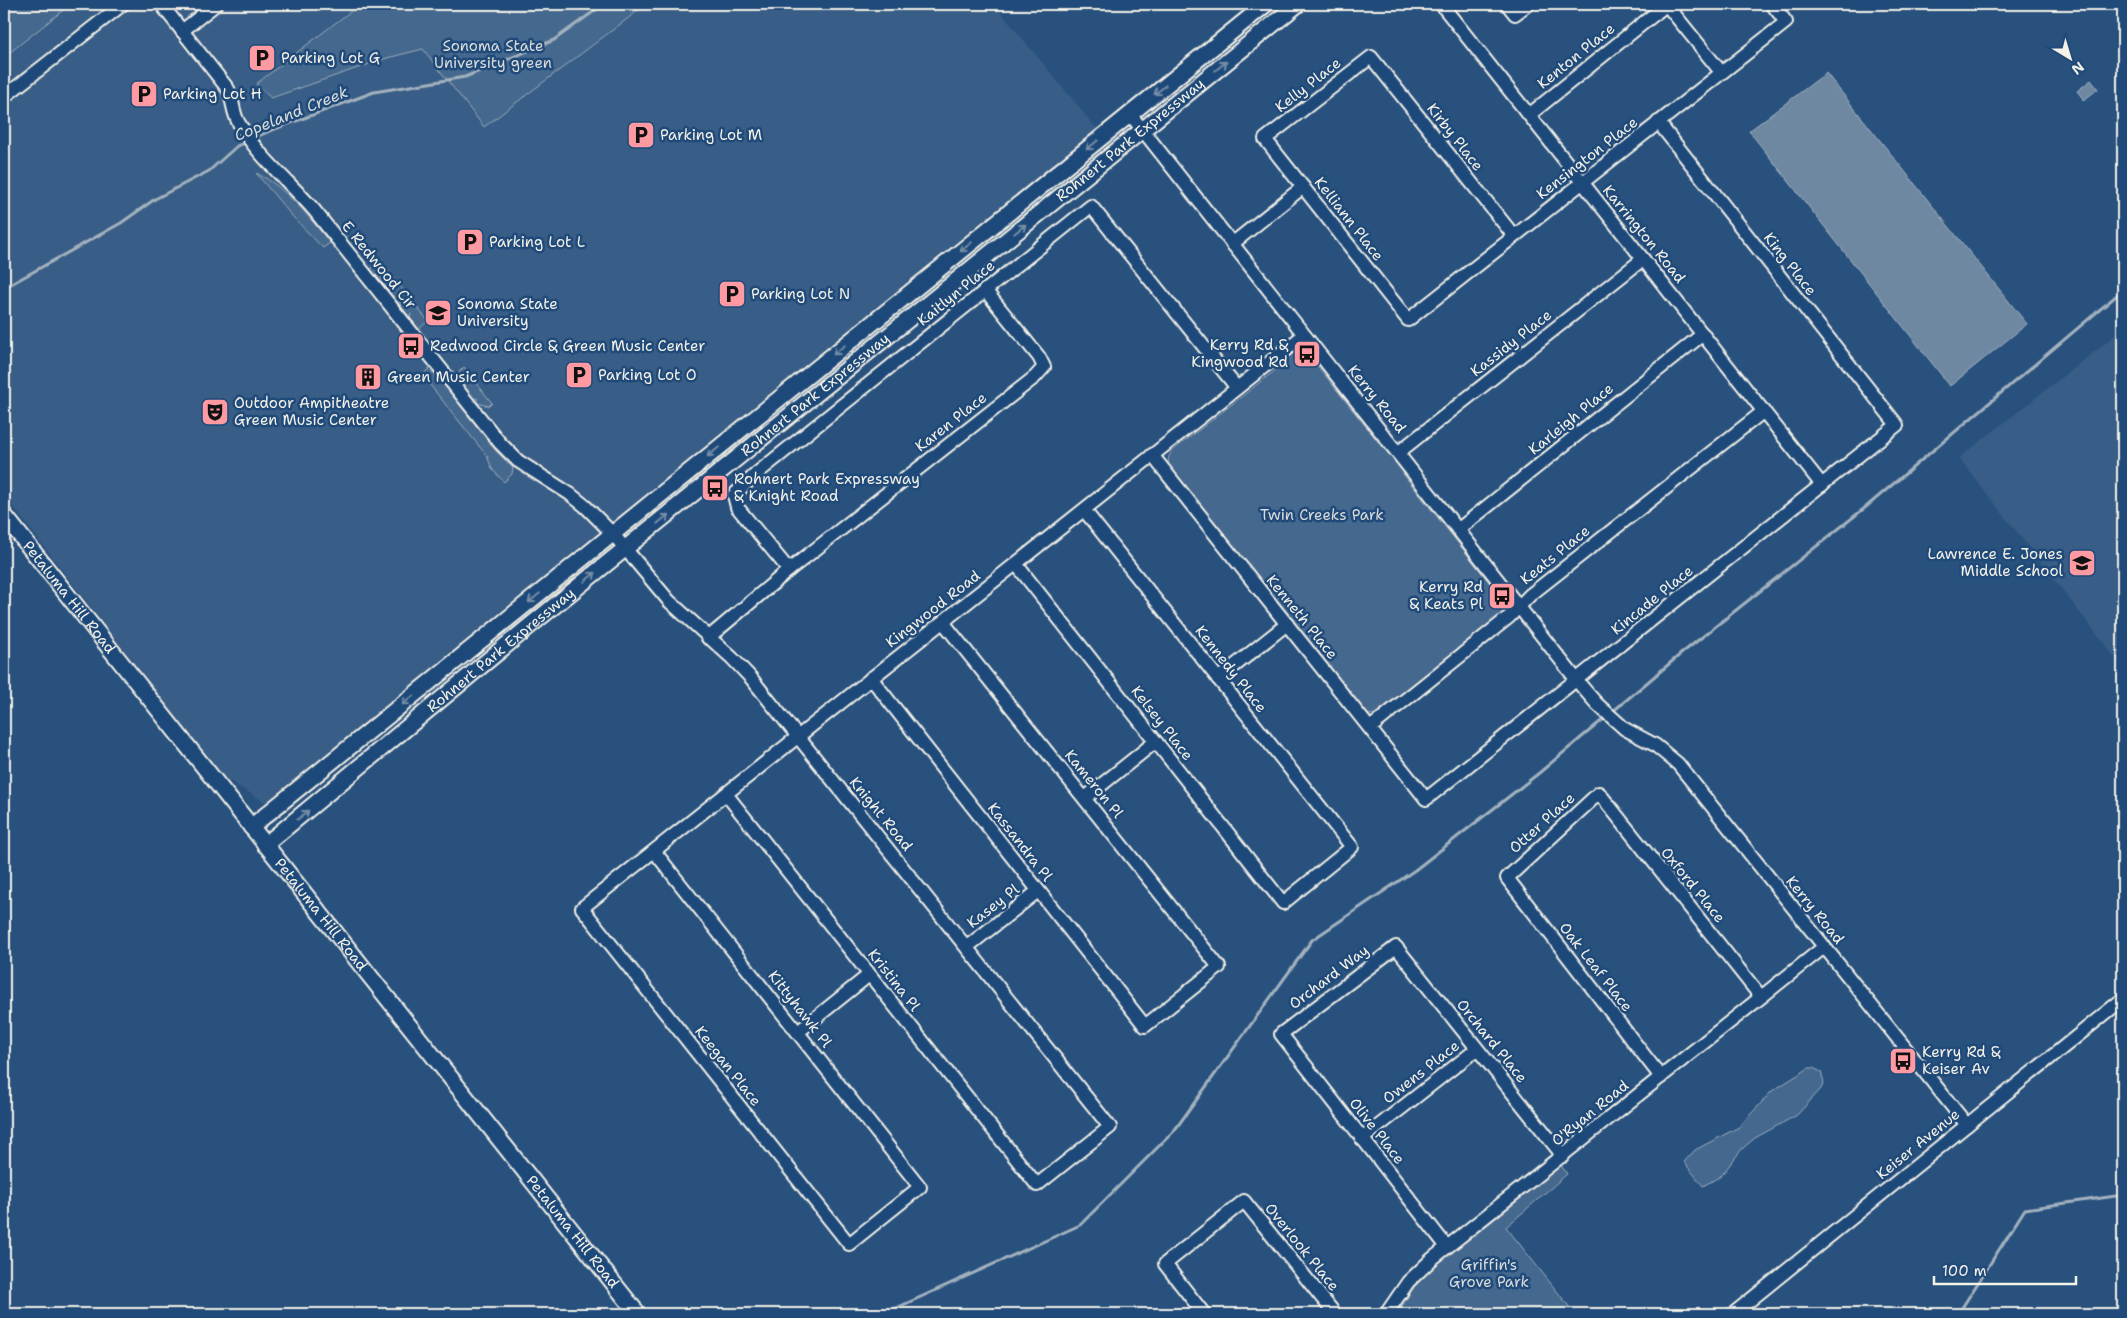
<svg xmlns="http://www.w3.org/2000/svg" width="2127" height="1318" font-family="'Shantell Sans',sans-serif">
	<rect width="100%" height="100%" fill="#28517e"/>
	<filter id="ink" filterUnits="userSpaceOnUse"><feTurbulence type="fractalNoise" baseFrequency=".02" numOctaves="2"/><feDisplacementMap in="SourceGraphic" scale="10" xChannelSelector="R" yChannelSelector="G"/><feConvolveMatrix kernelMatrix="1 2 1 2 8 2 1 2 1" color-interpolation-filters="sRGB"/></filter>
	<g filter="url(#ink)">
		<g fill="#375d86">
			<path d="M4,4H994L1098,130L266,803L221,776L4,495Z"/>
			<path d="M2123,329V668L1959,458Z"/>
		</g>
		<g fill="#45688e" stroke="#9cacbb">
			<path d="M4,4H71L4,57Z"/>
			<path d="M360,4H647L484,127L423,49L387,58L271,98L256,84Z"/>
			<path d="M256,173C287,188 309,217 330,243L323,248L292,216Z"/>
			<path d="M381,262L428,321L419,329L410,318L411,314L408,315L400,305L401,302L398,303L390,293L392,290L389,291L381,281L382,278L376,275L371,269Z"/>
			<path d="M1299,350C1307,351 1316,355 1316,364L1379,443H1382L1404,470L1403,474L1497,592H1501C1506,598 1508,604 1507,611L1375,714L1370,715L1363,711L1169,466C1167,457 1169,454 1176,448L1287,361V357Z"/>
			<path d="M464,367L492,403L489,406L477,403V398L474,399L463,386L465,383H462L460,381L461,377L459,372Z"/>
			<path d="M430,368L432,371L431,372H434L496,451L513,468L512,474L504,482L492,469L487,456L422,375Z"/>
			<path d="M1809,1068H1813L1821,1072L1824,1082L1821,1089L1797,1115L1755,1138L1742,1149L1721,1176L1703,1186L1684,1162L1695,1150L1739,1127L1772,1091Z"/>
			<path d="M1561,1165L1567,1174L1506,1227L1575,1314H1397L1418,1281L1430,1269Z"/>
		</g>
		<g fill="#6e88a2" stroke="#a4b2be">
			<path d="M1826,73L2027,324L1950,386L1749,131Z"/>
			<path d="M2091,80L2098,89L2084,100L2077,91Z"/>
		</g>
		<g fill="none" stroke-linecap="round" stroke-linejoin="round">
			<g stroke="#a4b2be" stroke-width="3">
				<path d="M252,139L272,130L374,92L465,77L554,40L604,4"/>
				<path d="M4,288L121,223L155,199L209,171L237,146L247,142"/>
				<path d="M1611,713L1682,653L1866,507L2123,290"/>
				<path d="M883,1314L1080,1225L1174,1131L1312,940L1415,870L1539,773L1606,717"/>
				<path d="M1958,1314L2025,1209L2123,1195"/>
			</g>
			<g stroke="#f4f1e8" stroke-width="16">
				<g id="minor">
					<path d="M161,4L228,89C234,101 232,114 240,125C259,158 290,182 314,210L500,443L518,461L570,494L585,506L613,534L669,601L732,658L751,678L1110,1127L1037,1185L726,794"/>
					<path d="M1441,4L1822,485"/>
					<path d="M1507,4L1515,14L1528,4"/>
					<path d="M1666,4L1721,72"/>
					<path d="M182,31L216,4"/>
					<path d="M4,97L123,4"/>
					<path d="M1130,114L1583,688L1597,704L1625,729L1655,745L1678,764L1967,1125"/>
					<path d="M1529,115L1667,4"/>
					<path d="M1514,236L1371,57L1265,139L1408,320L1786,22L1772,4"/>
					<path d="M1232,244L1303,187"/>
					<path d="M1399,452L1643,259"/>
					<path d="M1152,455L1426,799L1897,425L1658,122"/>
					<path d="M1459,529L1703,334"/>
					<path d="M1016,564L1283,903L1352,847L1084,510"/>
					<path d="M789,570L737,507L734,495L756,474L1091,206L1237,388"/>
					<path d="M708,638L789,570L1035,377L1044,367L1039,357L985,290"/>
					<path d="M871,678L1145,1026L1219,967L943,622"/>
					<path d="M1218,679L1287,624"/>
					<path d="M1370,728L1509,617L1530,595L1764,411"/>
					<path d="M1085,798L1155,742"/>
					<path d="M654,851L920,1187L849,1244L582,908L1304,335"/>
					<path d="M967,947L1038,891"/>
					<path d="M798,1032L869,975"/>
					<path d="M1661,1077L1507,878L1599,793L1761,997"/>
					<path d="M1362,1139L1477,1049"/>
					<path d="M1447,1247L1281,1034L1396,947L1563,1156"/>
					<path d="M1204,1314L1165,1264L1244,1201L1335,1314"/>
					<path d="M1386,1314L1408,1282L1432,1259L1824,947"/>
					<path d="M1733,1314L2123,999"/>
				</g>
			</g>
			<g stroke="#f4f1e8" stroke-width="19">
				<g id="major">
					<path id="s1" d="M4,515L638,1314"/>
					<path d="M251,827L1266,4"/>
					<path id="s2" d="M265,845L527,628L1298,4"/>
				</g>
			</g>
			<use href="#minor" stroke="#1f4a7a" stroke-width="12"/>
			<use href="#major" stroke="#1f4a7a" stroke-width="15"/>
		</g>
		<defs><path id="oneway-shaft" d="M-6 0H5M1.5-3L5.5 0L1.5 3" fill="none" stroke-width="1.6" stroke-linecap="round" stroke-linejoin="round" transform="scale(1.25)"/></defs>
		<g stroke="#748da6">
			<use href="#oneway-shaft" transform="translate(1221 66) rotate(-39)"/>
			<use href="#oneway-shaft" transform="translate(1160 90) rotate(141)"/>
			<use href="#oneway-shaft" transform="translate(1092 145) rotate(141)"/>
			<use href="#oneway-shaft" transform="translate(1020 229) rotate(-39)"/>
			<use href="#oneway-shaft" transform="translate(966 247) rotate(141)"/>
			<use href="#oneway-shaft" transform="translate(839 350) rotate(141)"/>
			<use href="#oneway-shaft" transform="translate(713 452) rotate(141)"/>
			<use href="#oneway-shaft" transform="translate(663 519) rotate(-39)"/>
			<use href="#oneway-shaft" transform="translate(590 577) rotate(-39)"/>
			<use href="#oneway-shaft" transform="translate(534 598) rotate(141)"/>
			<use href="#oneway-shaft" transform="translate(408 700) rotate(141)"/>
			<use href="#oneway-shaft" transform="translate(303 815) rotate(-38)"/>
		</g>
	</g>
	<defs>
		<g id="parking-square" transform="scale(1.4375)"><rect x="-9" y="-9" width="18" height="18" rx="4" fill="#ff9aa2" stroke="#1f4a7a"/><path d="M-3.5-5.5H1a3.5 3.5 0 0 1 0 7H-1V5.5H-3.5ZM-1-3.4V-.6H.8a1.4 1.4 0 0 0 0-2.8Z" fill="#111"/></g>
		<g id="university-square" transform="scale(1.4375)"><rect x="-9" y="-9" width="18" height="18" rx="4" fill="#ff9aa2" stroke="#1f4a7a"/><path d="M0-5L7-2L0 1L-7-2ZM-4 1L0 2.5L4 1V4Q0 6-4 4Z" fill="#111"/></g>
		<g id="bus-square" transform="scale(1.4375)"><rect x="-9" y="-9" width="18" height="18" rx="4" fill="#ff9aa2" stroke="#1f4a7a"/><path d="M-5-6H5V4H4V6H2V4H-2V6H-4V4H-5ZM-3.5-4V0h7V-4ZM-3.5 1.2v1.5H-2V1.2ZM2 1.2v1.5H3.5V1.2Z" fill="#111"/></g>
		<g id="building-square" transform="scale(1.4375)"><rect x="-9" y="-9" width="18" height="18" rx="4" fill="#ff9aa2" stroke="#1f4a7a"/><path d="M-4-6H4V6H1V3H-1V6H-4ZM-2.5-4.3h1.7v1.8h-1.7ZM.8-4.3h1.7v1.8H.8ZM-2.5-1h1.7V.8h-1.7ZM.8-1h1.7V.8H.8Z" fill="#111"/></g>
		<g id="theatre-square" transform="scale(1.4375)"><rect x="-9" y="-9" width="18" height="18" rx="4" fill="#ff9aa2" stroke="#1f4a7a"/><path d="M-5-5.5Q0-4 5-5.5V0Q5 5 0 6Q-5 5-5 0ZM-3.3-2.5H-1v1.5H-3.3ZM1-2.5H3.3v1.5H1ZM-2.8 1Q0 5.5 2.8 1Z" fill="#111"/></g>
		<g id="school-square" transform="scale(1.4375)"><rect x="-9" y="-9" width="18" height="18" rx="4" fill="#ff9aa2" stroke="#1f4a7a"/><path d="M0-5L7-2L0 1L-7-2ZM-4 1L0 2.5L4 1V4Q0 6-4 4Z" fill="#111"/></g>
	</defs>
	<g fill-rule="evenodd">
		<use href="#parking-square" x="262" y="58"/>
		<use href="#parking-square" x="144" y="94"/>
		<use href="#parking-square" x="641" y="135"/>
		<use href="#parking-square" x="470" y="242"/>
		<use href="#parking-square" x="732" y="294"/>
		<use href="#university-square" x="438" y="313"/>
		<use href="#bus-square" x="411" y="346"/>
		<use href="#bus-square" x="1307" y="354"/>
		<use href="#parking-square" x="579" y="375"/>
		<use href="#building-square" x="368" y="377"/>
		<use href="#theatre-square" x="215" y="412"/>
		<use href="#bus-square" x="715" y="488"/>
		<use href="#school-square" x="2082" y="563"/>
		<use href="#bus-square" x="1502" y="596"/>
		<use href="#bus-square" x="1903" y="1061"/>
	</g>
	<g text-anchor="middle" stroke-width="5" stroke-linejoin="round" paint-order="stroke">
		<g font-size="15" fill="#dadcda" stroke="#1f4a7a">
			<text x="493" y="51">Sonoma State<tspan x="493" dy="17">University green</tspan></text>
			<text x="1322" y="520">Twin Creeks Park</text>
			<text x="1489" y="1270">Griffin's<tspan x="1489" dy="17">Grove Park</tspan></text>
		</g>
		<g font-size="15" fill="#f4f1e8" stroke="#1f4a7a">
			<text transform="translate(1576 56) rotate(-39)" y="5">Kenton Place</text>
			<text transform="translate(1308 85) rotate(-38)" y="5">Kelly Place</text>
			<text transform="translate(1455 137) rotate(52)" y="5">Kirby Place</text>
			<text dy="5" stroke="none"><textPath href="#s2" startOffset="1116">Rohnert Park Expressway</textPath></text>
			<text transform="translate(1587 158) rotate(-38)" y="5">Kensington Place</text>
			<text transform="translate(1349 219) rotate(52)" y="5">Kelliann Place</text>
			<text transform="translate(1644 234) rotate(51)" y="5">Karrington Road</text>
			<text transform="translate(1790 264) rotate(52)" y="5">King Place</text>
			<text transform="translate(379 265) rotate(51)" y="5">E Redwood Cir</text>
			<text transform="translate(956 293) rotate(-39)" y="5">Kaitlyn Place</text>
			<text transform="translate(1511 343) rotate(-38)" y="5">Kassidy Place</text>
			<text dy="5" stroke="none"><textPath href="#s2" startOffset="711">Rohnert Park Expressway</textPath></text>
			<text transform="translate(1377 399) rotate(51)" y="5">Kerry Road</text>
			<text transform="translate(1571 419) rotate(-39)" y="5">Karleigh Place</text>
			<text transform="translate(951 422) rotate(-38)" y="5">Karen Place</text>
			<text transform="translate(1555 555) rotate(-39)" y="5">Keats Place</text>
			<text dy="5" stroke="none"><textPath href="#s1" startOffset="105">Petaluma Hill Road</textPath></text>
			<text transform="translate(1652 600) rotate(-39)" y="5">Kincade Place</text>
			<text transform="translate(933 609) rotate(-38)" y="5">Kingwood Road</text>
			<text transform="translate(1302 617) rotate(51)" y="5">Kenneth Place</text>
			<text dy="5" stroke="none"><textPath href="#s2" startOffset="306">Rohnert Park Expressway</textPath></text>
			<text transform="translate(1231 669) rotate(52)" y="5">Kennedy Place</text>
			<text transform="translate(1162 723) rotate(52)" y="5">Kelsey Place</text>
			<text transform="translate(1094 784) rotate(51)" y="5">Kameron Pl</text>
			<text transform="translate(881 814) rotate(51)" y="5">Knight Road</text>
			<text transform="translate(1542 823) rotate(-42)" y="5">Otter Place</text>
			<text transform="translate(1020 842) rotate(52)" y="5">Kassandra Pl</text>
			<text transform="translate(1693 885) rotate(51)" y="5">Oxford Place</text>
			<text transform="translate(993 906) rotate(-38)" y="5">Kasey Pl</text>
			<text transform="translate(1815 910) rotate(51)" y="5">Kerry Road</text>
			<text dy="5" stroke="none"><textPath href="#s1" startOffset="510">Petaluma Hill Road</textPath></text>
			<text transform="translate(1596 967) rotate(52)" y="5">Oak Leaf Place</text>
			<text transform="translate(1329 977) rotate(-37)" y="5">Orchard Way</text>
			<text transform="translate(894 980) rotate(52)" y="5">Kristina Pl</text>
			<text transform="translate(800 1009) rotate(52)" y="5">Kittyhawk Pl</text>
			<text transform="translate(1492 1041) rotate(51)" y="5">Orchard Place</text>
			<text transform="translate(728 1066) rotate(52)" y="5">Keegan Place</text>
			<text transform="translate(1421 1072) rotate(-38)" y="5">Owens Place</text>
			<text transform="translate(1590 1113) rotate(-39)" y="5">O'Ryan Road</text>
			<text transform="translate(1377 1131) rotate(52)" y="5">Olive Place</text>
			<text transform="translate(1918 1144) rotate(-39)" y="5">Keiser Avenue</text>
			<text dy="5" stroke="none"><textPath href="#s1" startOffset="915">Petaluma Hill Road</textPath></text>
			<text transform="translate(1302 1247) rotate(51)" y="5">Overlook Place</text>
		</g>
		<g font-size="15" fill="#f4f1e8" stroke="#1f4a7a" text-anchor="start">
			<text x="281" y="63">Parking Lot G</text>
			<text x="163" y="99">Parking Lot H</text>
			<text x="660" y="140">Parking Lot M</text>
			<text x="489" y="247">Parking Lot L</text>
			<text x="751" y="299">Parking Lot N</text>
			<text x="457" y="309">Sonoma State<tspan x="457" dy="17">University</tspan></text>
			<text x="1288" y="350" text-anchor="end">Kerry Rd &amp;<tspan x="1288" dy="17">Kingwood Rd</tspan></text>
			<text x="430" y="351">Redwood Circle &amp; Green Music Center</text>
			<text x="598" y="380">Parking Lot O</text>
			<text x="387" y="382">Green Music Center</text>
			<text x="234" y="408">Outdoor Ampitheatre<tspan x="234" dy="17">Green Music Center</tspan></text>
			<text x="734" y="484">Rohnert Park Expressway<tspan x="734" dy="17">&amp; Knight Road</tspan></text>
			<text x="2063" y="559" text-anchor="end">Lawrence E. Jones<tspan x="2063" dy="17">Middle School</tspan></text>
			<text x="1483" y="592" text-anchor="end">Kerry Rd<tspan x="1483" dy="17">&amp; Keats Pl</tspan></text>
			<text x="1922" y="1057">Kerry Rd &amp;<tspan x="1922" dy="17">Keiser Av</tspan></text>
		</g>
		<g font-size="16" font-style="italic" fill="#d9dcda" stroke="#1f4a7a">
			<text transform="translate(291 113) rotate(-22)" y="6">Copeland Creek</text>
		</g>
	</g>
	<rect width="2127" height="1318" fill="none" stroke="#1f4a7a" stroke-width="20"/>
	<rect x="10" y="10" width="2107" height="1298" fill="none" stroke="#f4f1e8" stroke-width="2" filter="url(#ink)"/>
	<g transform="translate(2070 58) rotate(142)" stroke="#1f4a7a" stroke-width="4" paint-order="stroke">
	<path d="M0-4L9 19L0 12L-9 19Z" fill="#f4f1e8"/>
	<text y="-8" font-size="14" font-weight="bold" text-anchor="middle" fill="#f4f1e8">N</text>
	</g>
	<path d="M1934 1276v8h142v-8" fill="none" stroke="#f4f1e8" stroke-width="2.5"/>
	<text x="1942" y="1276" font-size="15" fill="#f4f1e8" stroke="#1f4a7a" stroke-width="4" paint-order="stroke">100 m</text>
</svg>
